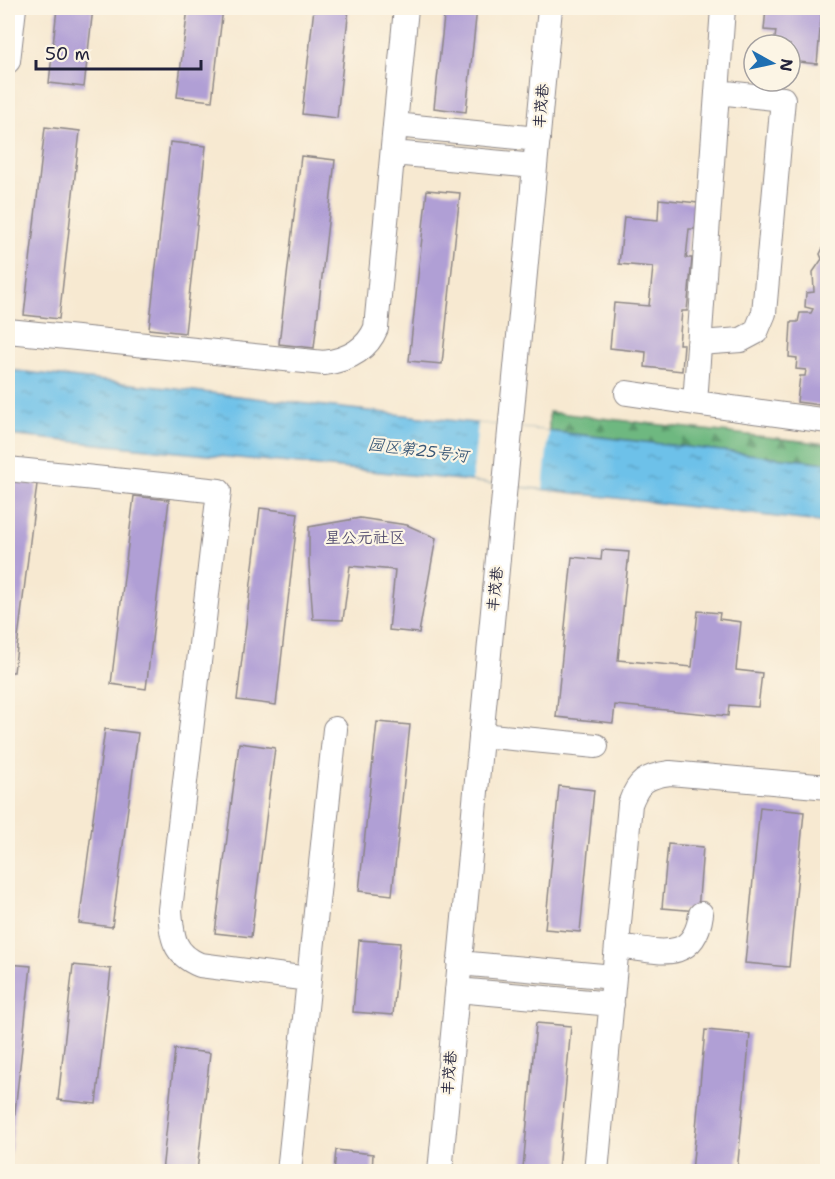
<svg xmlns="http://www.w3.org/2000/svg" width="835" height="1179" font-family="'Shantell Sans','LXGW WenKai TC',sans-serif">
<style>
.forest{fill:url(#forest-firs);stroke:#486d5e;stroke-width:1.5}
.water{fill:url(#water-ripples);stroke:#487292;stroke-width:1.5}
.pier{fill:#f7e9d1}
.building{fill:#b09fd5}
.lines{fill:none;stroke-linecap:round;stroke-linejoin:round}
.minor-casing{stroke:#8c8686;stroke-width:26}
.minor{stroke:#fff;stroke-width:24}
.labels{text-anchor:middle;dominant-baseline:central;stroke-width:4.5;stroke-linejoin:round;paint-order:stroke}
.street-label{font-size:15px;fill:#22223b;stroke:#fcf5e5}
.water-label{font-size:16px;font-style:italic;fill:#3c5a78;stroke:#fcf5e5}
.neighbourhood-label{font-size:16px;fill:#544e71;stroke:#fcf5e5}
</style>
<defs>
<pattern id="forest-firs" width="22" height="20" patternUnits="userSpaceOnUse" patternTransform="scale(1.5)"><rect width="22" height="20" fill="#6eb880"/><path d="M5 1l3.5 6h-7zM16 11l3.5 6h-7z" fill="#5a956a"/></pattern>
<pattern id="water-ripples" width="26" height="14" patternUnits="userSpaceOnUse" patternTransform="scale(1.5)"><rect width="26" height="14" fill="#6dc1e9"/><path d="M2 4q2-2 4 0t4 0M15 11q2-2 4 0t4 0" fill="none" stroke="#599cbe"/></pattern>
</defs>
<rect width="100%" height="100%" fill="#fcf5e5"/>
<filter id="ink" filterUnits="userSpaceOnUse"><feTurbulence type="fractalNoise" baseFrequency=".0167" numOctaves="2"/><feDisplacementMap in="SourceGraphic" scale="12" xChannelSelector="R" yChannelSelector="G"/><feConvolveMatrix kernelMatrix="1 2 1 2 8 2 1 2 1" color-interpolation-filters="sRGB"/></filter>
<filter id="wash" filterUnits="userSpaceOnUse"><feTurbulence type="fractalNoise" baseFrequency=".008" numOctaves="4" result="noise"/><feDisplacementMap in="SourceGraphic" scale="24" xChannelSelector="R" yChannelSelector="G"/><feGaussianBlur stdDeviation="1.35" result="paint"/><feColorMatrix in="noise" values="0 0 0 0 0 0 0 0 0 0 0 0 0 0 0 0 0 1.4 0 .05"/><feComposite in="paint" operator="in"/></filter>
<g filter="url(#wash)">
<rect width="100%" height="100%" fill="#f7e9d1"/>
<!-- forest -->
<path class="forest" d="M 549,412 L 827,444 L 827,463 L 549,431 Z"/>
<!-- water -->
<path class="water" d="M 8,370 L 827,463 L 827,523 L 480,482 L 8,435 Z"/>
<!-- pier -->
<path class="pier" d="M 478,423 L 549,431 L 543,489 L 472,481 Z"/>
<g id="blocks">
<!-- building -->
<path class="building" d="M 57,8 L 93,8 L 84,87 L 49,83 Z
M 188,8 L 223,8 L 212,101 L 177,97 Z
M 314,8 L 349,8 L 337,118 L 302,114 Z
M 445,8 L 477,8 L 466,112 L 434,108 Z
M 766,8 L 822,8 L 817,64 L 790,61 L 790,45 L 774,45 L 776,31 L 764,30 Z
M 45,127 L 80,131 L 59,319 L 24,315 Z
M 170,142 L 206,146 L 185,333 L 149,329 Z
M 301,156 L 335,160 L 314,348 L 279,344 Z
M 427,190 L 460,193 L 442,364 L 409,361 Z
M 659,199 L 698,203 L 695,229 L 689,229 L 686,258 L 692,258 L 687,311 L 682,311 L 679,344 L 684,344 L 682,371 L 645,367 L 646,352 L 610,348 L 614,303 L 649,306 L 653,267 L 619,264 L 624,217 L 658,220 Z
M 824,246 L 828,248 L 828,406 L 797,402 L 800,376 L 805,376 L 806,370 L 796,369 L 797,358 L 789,357 L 791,322 L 798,322 L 800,313 L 811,313 L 813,309 L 805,307 L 806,293 L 814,292 L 813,272 L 822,259 L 820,254 Z
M 8,480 L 37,484 L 14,672 L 8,672 Z
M 134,496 L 169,500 L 146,689 L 111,684 Z
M 260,508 L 298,513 L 276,705 L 237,700 Z
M 360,518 L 407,525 L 436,538 L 419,633 L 389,630 L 395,570 L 350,566 L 343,620 L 313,619 L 309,564 L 309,527 Z
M 602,550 L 629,552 L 618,660 L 692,667 L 698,611 L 720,613 L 719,619 L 741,622 L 736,670 L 762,673 L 758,707 L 729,705 L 728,716 L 615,705 L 613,723 L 556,717 L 572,557 L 601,560 Z
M 377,722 L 410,725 L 392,895 L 359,891 Z
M 105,729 L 138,733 L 112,927 L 79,923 Z
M 239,743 L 275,748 L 251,937 L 215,933 Z
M 559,786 L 594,790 L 580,932 L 545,929 Z
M 760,807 L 804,812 L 789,967 L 745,963 Z
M 668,844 L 703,847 L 698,911 L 662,908 Z
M 359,940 L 400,943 L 393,1015 L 353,1012 Z
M 8,964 L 31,966 L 10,1157 L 8,1156 Z
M 73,965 L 111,969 L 96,1104 L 58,1100 Z
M 536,1023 L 571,1026 L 558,1171 L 523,1168 Z
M 705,1030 L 750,1034 L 737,1172 L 692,1172 Z
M 175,1049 L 210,1053 L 197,1172 L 162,1172 Z
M 336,1150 L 373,1154 L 372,1172 L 334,1172 Z"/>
</g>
</g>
<g filter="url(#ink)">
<use href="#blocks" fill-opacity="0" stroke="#8c8686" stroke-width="1.5"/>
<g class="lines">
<!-- minor casing -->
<g class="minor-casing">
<path id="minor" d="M 723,8 L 695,403 L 828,421
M 8,61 L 14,8
M 395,125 L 538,139
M 393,153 L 535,166
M 8,331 L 324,363 C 347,360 367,350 376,328 L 406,8
M 699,343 L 741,340 L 756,332 L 764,313 L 783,99 L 717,92
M 627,393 L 695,403
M 8,469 L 219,491 L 170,910 C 172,937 173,954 200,965 L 309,979
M 481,735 L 596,746
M 617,946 C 655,950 694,966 701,914
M 459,963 L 614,977
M 457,990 L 612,1004
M 289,1172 L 335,729
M 440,1172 L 550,8
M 596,1172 L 630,804 C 638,782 646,776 670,773 L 828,787"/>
</g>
<!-- minor -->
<use href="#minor" class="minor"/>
</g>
</g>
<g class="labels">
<!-- street labels -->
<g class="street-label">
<text transform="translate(541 106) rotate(-85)">丰茂巷</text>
<text transform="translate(495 589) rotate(-84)">丰茂巷</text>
<text transform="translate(449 1073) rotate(-85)">丰茂巷</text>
</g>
<!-- water labels -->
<g class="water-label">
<text transform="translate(418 450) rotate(7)">园区第25号河</text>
</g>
<!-- neighbourhood labels -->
<g class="neighbourhood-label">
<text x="365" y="537">星公元社区</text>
</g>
</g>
<!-- margin -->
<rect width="835" height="1179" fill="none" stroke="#fcf5e5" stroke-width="30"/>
<!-- north arrow -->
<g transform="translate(772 63) rotate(98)"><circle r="28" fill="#fcf5e5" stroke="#a5a1a1" stroke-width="1.5"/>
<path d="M0-4.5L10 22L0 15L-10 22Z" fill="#1f6fb2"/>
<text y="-9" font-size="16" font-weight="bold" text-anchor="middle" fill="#22223b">N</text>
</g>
<!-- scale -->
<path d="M36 60v9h165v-9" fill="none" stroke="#22223b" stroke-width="3"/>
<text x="45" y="60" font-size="18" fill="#22223b" stroke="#fcf5e5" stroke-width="4.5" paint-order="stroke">50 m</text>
</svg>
